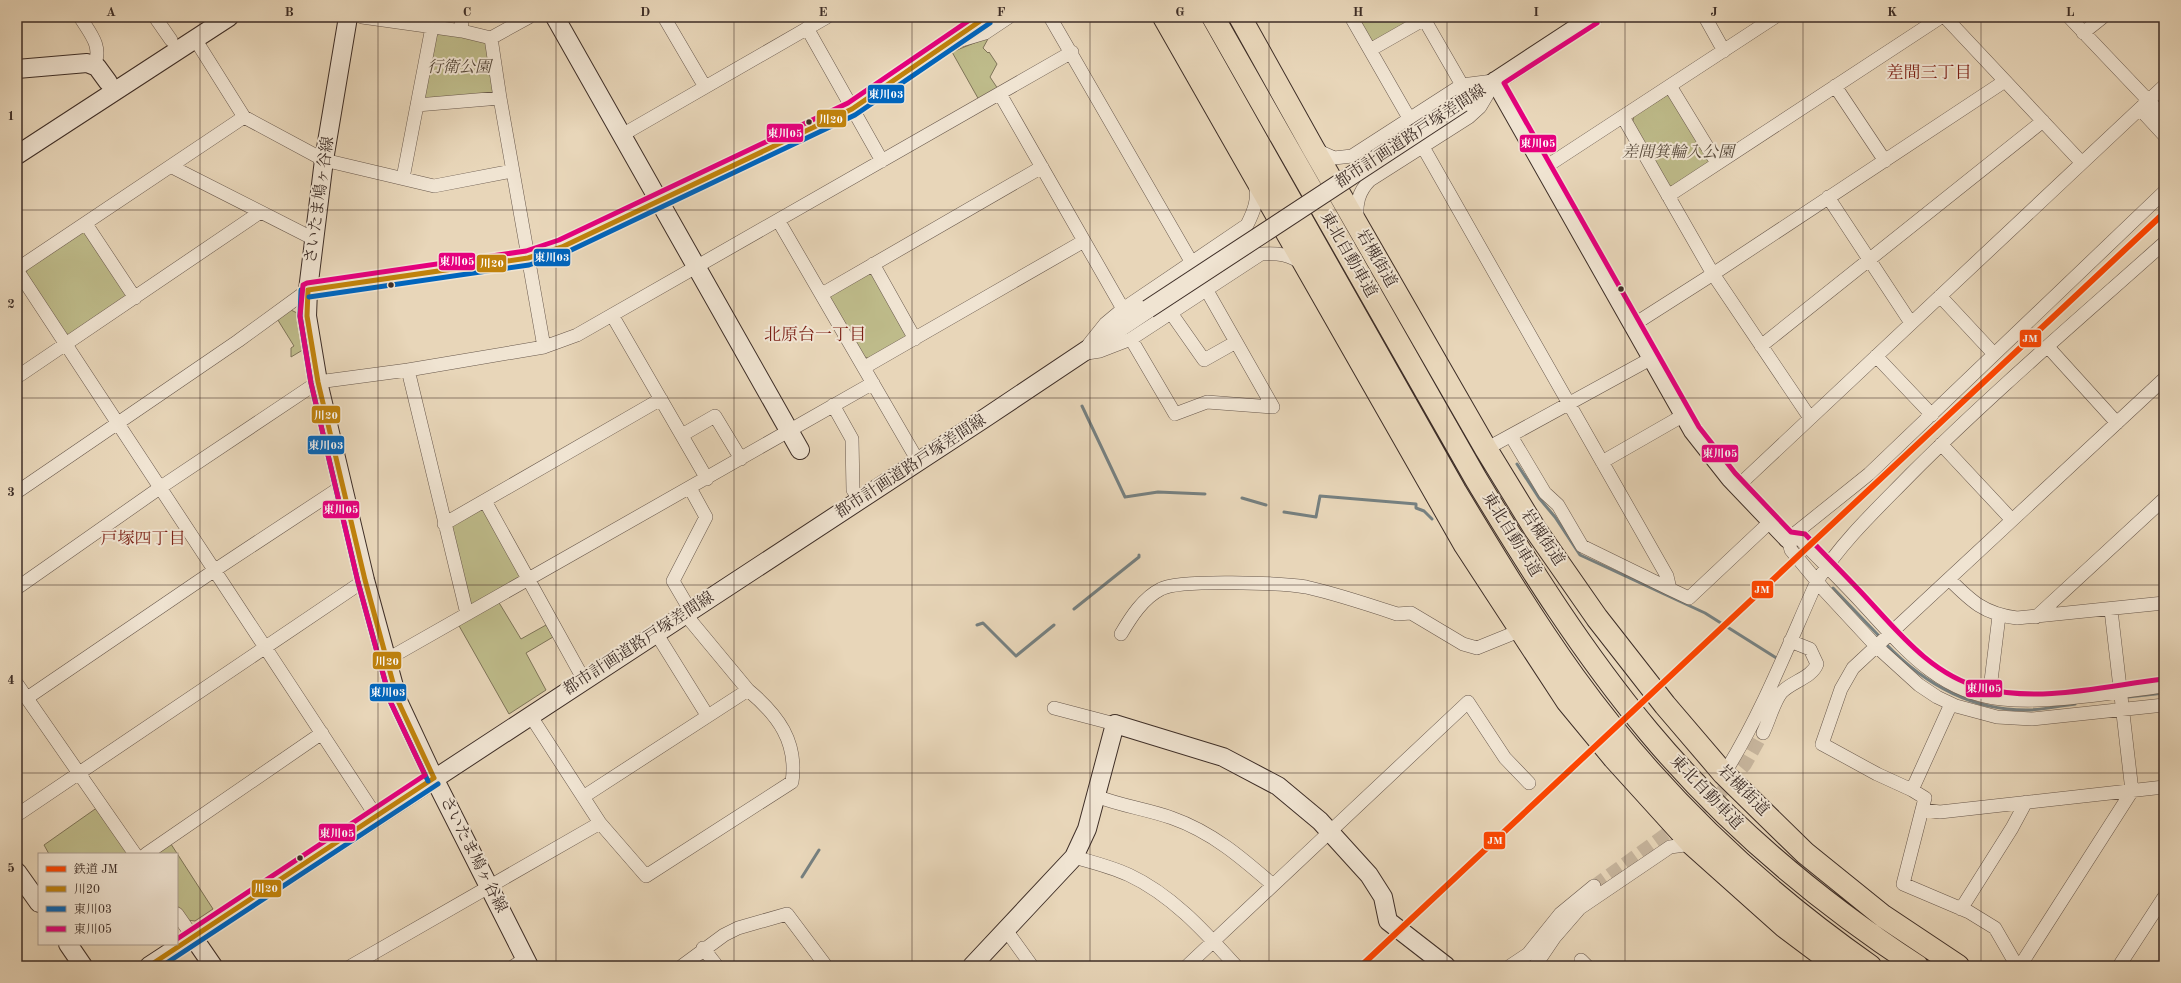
<svg xmlns="http://www.w3.org/2000/svg" width="2181" height="983" font-family="'Old Standard TT','Noto Serif JP',serif">
<style>
.green{fill:#bebb8a;stroke:#7e7458}
.lines{fill:none;stroke-linecap:round;stroke-linejoin:round}
.stream{stroke:#768080;stroke-width:3}
.street-tunnel{stroke:#c6b49c;stroke-width:13;stroke-dasharray:13 6;stroke-linecap:butt}
.street-casing{stroke:#68584c;stroke-width:14}
.secondary-casing{stroke:#3e2e27;stroke-width:20}
.highway-casing{stroke:#3e2e27;stroke-width:24}
.street{stroke:#f0e4d2;stroke-width:13}
.secondary{stroke:#f0e4d2;stroke-width:18}
.highway{stroke:#e8d6b9;stroke-width:22}
.secondary-bridge-casing{stroke:#3e2e27;stroke-width:20;stroke-linecap:butt}
.secondary-bridge{stroke:#f0e4d2;stroke-width:18}
.bus-1-casing{stroke:#f0e4d2;stroke-width:8}
.bus-2-casing{stroke:#f0e4d2;stroke-width:8}
.bus-3-casing{stroke:#f0e4d2;stroke-width:8}
.bus-1{stroke:#c0820c;stroke-width:5}
.bus-2{stroke:#0065bd;stroke-width:5}
.bus-3{stroke:#e5007d;stroke-width:5}
.rail-1-casing{stroke:#f0e4d2;stroke-width:9}
.rail-1{stroke:#ff4500;stroke-width:6}
.grid{fill:none;stroke:#3e2e27;stroke-width:1;stroke-opacity:0.55}
.bus-dot{fill:#3e2e27;stroke:#f0e4d2;stroke-width:1.5}
.labels{text-anchor:middle;dominant-baseline:central;stroke-width:4;stroke-linejoin:round;paint-order:stroke}
.park-label{font-size:16px;font-style:italic;fill:#584a3b;stroke:#f0e4d2}
.street-label{font-size:16px;fill:#3e2e27;stroke:#f0e4d2}
.neighbourhood-label{font-size:17px;fill:#7a1f14;stroke:#f0e4d2}
.line-badge{stroke:#f0e4d2;stroke-width:1.5}
.badge-label{font-size:11px;text-anchor:middle;font-weight:bold;fill:#fff}
.neatline{fill:none;stroke:#3e2e27;stroke-width:1.5}
.grid-label{font-size:13px;text-anchor:middle;font-weight:bold;fill:#3e2e27}
</style>
<rect width="100%" height="100%" fill="#e8d6b9"/>
<filter id="stains"><feTurbulence type="fractalNoise" baseFrequency=".005" numOctaves="4"/><feColorMatrix values="0 0 0 0 .2 0 0 0 0 .09 0 0 0 0 .02 0 0 0 .5 -.17"/></filter>
<radialGradient id="worn" r=".72"><stop offset=".6" stop-color="#630" stop-opacity="0"/><stop offset="1" stop-color="#630" stop-opacity=".3"/></radialGradient>
<!-- green -->
<path class="green" d="M 1354,17 L 1411,17 L 1408,22 L 1374,41 L 1367,40 Z
M 439,32 L 482,40 L 489,47 L 495,93 L 424,102 L 431,38 Z
M 989,37 L 983,48 L 988,53 L 989,52 L 997,64 L 990,77 L 998,89 L 979,100 L 952,52 Z
M 1669,94 L 1710,158 L 1709,164 L 1675,186 L 1667,186 L 1632,124 L 1634,116 Z
M 83,229 L 128,295 L 73,336 L 64,333 L 26,273 L 29,265 Z
M 871,270 L 908,337 L 870,359 L 862,356 L 830,302 L 831,293 Z
M 289,309 L 299,314 L 306,348 L 291,357 L 291,348 L 294,346 L 276,317 Z
M 480,508 L 484,510 L 521,573 L 519,579 L 474,606 L 468,600 L 450,531 L 454,524 Z
M 498,601 L 521,639 L 546,625 L 553,637 L 526,653 L 546,690 L 509,714 L 458,624 Z
M 98,807 L 130,854 L 49,854 L 44,845 Z
M 169,841 L 213,909 L 195,921 L 187,920 L 177,905 L 177,854 L 150,854 Z"/>
<g class="lines">
<!-- stream -->
<path class="stream" d="M 1082,406 L 1125,497 L 1158,492 L 1205,494
M 1517,464 L 1539,498 L 1555,517 L 1580,555 L 1705,613 L 1778,659
M 1242,498 L 1266,505
M 1284,512 L 1316,517 L 1320,496 L 1416,504 L 1416,508 L 1424,511 L 1432,519
M 1833,588 L 1880,637
M 1074,609 L 1139,557 L 1139,555
M 977,625 L 983,623 L 1016,656 L 1054,625
M 1885,643 C 1923,683 1970,710 2026,710 C 2042,710 2059,706 2075,704
M 2128,697 L 2164,693
M 802,877 L 819,850"/>
<!-- street-tunnel -->
<path class="street-tunnel" d="M 1594,886 L 1717,797 L 1745,765 L 1763,733"/>
<!-- street casing -->
<g class="street-casing">
<path id="street" d="M 80,17 C 90,33 103,47 94,65
M 155,17 L 171,40
M 362,17 L 462,31 L 491,38 L 529,17
M 461,17 L 462,31
M 664,17 L 705,87
M 1050,17 L 1192,263
M 1351,17 L 1409,118
M 1705,17 L 1724,51
M 1945,17 L 2082,163
M 2069,17 L 2164,117
M 1424,19 L 1462,85
M 807,28 L 882,161
M 2083,33 L 2103,17
M 491,38 L 500,98 L 544,347
M 195,39 L 244,117 L 324,160 L 434,186 L 512,171
M 958,41 L 985,33 L 1009,17
M 1370,50 L 1428,17
M 1670,86 L 1717,163
M 1835,86 L 1885,161
M 1000,94 L 1123,309
M 417,105 L 500,98
M 2140,109 L 2164,135
M 1623,117 L 1713,274 L 1810,418
M 622,135 L 827,17
M 1423,147 L 1667,576 L 1670,589 L 1689,598 L 1771,521
M 1316,150 L 1334,158 L 1352,156 L 1462,85 L 1493,81
M 173,165 L 176,169 L 314,239
M 1544,168 L 1775,17
M 403,178 L 432,27
M 1668,196 L 1941,17
M 1828,197 L 1911,323
M 778,220 L 918,461
M 1357,220 C 1356,204 1358,192 1370,180 L 1469,117 L 1480,107 L 1493,85
M 86,224 L 135,298
M 873,264 L 915,339
M 17,269 L 244,117
M 17,270 L 376,816
M 1206,289 L 1273,407
M 822,294 L 1042,167
M 1940,296 L 1994,354
M 1171,313 L 1204,360 L 1236,342
M 612,315 L 707,479
M 1633,325 L 1713,274 L 2005,81
M 1131,339 L 1175,414 L 1207,402 L 1273,407
M 1089,344 L 1105,324 L 1123,309 L 1247,225 C 1254,211 1259,199 1255,184
M 1761,346 L 2043,121
M 2048,347 L 2117,423
M 1087,353 L 1100,351 L 1131,339 L 1261,254 C 1278,253 1289,254 1303,264
M 1876,356 L 1932,415
M 865,367 L 1084,241
M 408,370 L 467,614
M 17,377 L 259,213
M 833,405 L 852,439 L 853,490 L 860,500
M 682,435 L 715,416 L 741,459
M 1511,436 L 1545,493 L 1558,505 L 1582,546 L 1670,589
M 1941,444 L 2012,520
M 1486,449 L 1652,358
M 1602,462 L 1684,415
M 1737,487 L 2164,86
M 17,492 L 238,341 L 308,290
M 485,501 L 584,680
M 444,524 L 661,399
M 1788,539 L 1869,474 L 2164,192
M 1788,539 L 1791,550 L 1825,591 L 1876,646 L 1919,685 L 1937,697 L 1956,706 L 1997,717 L 2032,719 L 2164,705
M 1788,539 L 1800,539 C 1821,561 1843,582 1863,604 C 1903,647 1939,693 2002,699 C 2052,704 2113,692 2164,686
M 1949,579 C 1971,601 1984,614 2017,618 L 2164,603
M 17,588 L 161,487 L 318,382 L 408,370 L 544,347 L 577,335 L 1072,52
M 690,610 L 673,581 L 706,517 L 690,488
M 2036,617 L 2164,499
M 656,633 L 707,715
M 1121,634 C 1131,617 1143,598 1161,589 C 1179,579 1284,583 1306,587 C 1337,594 1367,604 1397,614 L 1411,613 L 1463,644 L 1477,648 L 1519,631
M 386,660 L 873,383
M 17,684 L 135,854
M 1989,697 L 1999,616
M 27,698 L 215,570 L 341,487
M 1054,708 L 1115,724
M 530,715 L 600,823 L 646,876 L 792,782 C 798,742 778,715 748,690 L 685,614
M 1763,733 C 1769,721 1773,704 1781,693 C 1790,682 1812,678 1817,664 L 1810,649 L 1790,641
M 1724,774 C 1762,713 1788,646 1817,581 C 1843,540 1878,508 1911,474 C 1992,393 2079,319 2164,243
M 1912,790 L 1951,704
M 1096,796 C 1121,806 1147,809 1172,818 C 1212,832 1242,858 1273,885
M 583,797 L 748,690
M 1923,810 L 1940,812 L 2164,787
M 17,815 L 365,580
M 146,854 L 322,733
M 1074,857 C 1092,862 1112,867 1129,875 C 1172,895 1205,932 1236,966
M 1961,909 L 2012,828 L 2026,802
M 177,914 L 193,937
M 1006,930 L 1032,966
M 703,948 L 717,966
M 1581,960 L 1587,966
M 351,966 L 600,823
M 514,966 L 525,959
M 682,966 L 724,935 L 738,928 L 787,914 L 826,966
M 1187,966 L 1468,702 L 1505,758 L 1529,783
M 1510,966 L 1528,954 L 1560,914 L 1594,886
M 1535,966 L 1554,938 L 1580,908 L 1670,847 L 1692,844
M 2017,966 L 1995,928 L 1969,912 L 1903,884 L 1925,798 L 1912,790 L 1877,774 L 1822,744 L 1841,689 L 1853,668 L 2164,379
M 2020,966 L 2132,791 L 2111,610
M 2119,966 L 2164,897"/>
</g>
<!-- secondary casing -->
<g class="secondary-casing">
<path id="secondary" d="M 348,17 L 324,160 L 308,290 L 307,316 L 318,382 L 365,580 L 398,701 L 434,778 L 529,966
M 555,17 L 800,450
M 17,69 L 87,63 L 97,67 L 108,82
M 1495,81 L 1693,431 L 1730,478 L 1788,539
M 1462,103 L 1593,17
M 17,155 L 229,17
M 308,290 L 528,258 L 562,247 L 852,109 L 986,17
M 17,872 L 39,903
M 193,937 L 213,966
M 68,944 L 83,966
M 149,966 L 985,418 L 1148,309
M 972,966 L 1074,857 L 1087,829 L 1115,724 L 1223,757 L 1278,786 L 1320,821 L 1369,875 L 1383,897 L 1388,921 L 1446,966"/>
</g>
<!-- highway casing -->
<g class="highway-casing">
<path id="highway" d="M 1164,17 L 1465,545 L 1567,701 L 1614,758 L 1692,844 L 1785,927 L 1837,966
M 1187,17 L 1455,491 C 1493,554 1531,617 1574,677 C 1655,789 1757,887 1870,966
M 1213,17 L 1476,479 C 1529,567 1583,653 1649,732 C 1725,823 1818,901 1917,966
M 1240,17 L 1313,148 L 1486,449 L 1535,529 L 1597,618 L 1665,705 L 1724,774 L 1805,853 L 1883,916 L 1958,966"/>
</g>
<!-- street -->
<use href="#street" class="street"/>
<!-- secondary -->
<use href="#secondary" class="secondary"/>
<!-- highway -->
<use href="#highway" class="highway"/>
<!-- secondary-bridge casing -->
<g class="secondary-bridge-casing">
<path id="secondary-bridge" d="M 1148,309 L 1462,103"/>
</g>
<!-- secondary-bridge -->
<use href="#secondary-bridge" class="secondary-bridge"/>
<!-- bus-1 casing -->
<g class="bus-1-casing">
<path id="bus-1" d="M 308,290 L 528,258 L 562,247 L 852,109 L 986,17
M 308,290 L 307,316 L 318,382 L 365,580 L 398,701 L 434,778
M 149,966 L 434,778"/>
</g>
<!-- bus-2 casing -->
<g class="bus-2-casing">
<path id="bus-2" d="M 301,290 L 300,316 L 311,383 L 358,582 L 391,703 L 428,781
M 309,297 L 529,265 L 565,253 L 855,115 L 990,23
M 162,966 L 438,784"/>
</g>
<!-- bus-3 casing -->
<g class="bus-3-casing">
<path id="bus-3" d="M 1597,23 L 1504,83 L 1699,427 L 1735,473 L 1791,532 L 1805,534 C 1823,553 1842,572 1860,591 C 1895,628 1930,675 1982,688 C 2040,703 2105,686 2163,679
M 177,939 L 425,775 L 391,703 L 358,582 L 311,383 L 300,316 L 303,285 L 307,283 L 526,251 L 559,240 L 848,103 L 974,17"/>
</g>
<!-- bus-1 -->
<use href="#bus-1" class="bus-1"/>
<!-- bus-2 -->
<use href="#bus-2" class="bus-2"/>
<!-- bus-3 -->
<use href="#bus-3" class="bus-3"/>
<!-- rail-1 casing -->
<g class="rail-1-casing">
<path id="rail-1" d="M 1361,966 L 2164,213"/>
</g>
<!-- rail-1 -->
<use href="#rail-1" class="rail-1"/>
</g>
<!-- grid -->
<path class="grid" d="M 200,17 L 200,966M 378,17 L 378,966M 556,17 L 556,966M 734,17 L 734,966M 912,17 L 912,966M 1090,17 L 1090,966M 1269,17 L 1269,966M 1447,17 L 1447,966M 1625,17 L 1625,966M 1803,17 L 1803,966M 1981,17 L 1981,966M 17,210 L 2164,210M 17,398 L 2164,398M 17,585 L 2164,585M 17,773 L 2164,773"/>
<!-- markers -->
<g class="bus-dot">
<circle cx="809" cy="122" r="3.5"/>
<circle cx="391" cy="285" r="3.5"/>
<circle cx="1621" cy="289" r="3.5"/>
<circle cx="300" cy="858" r="3.5"/>
</g>
<g class="labels">
<!-- park labels -->
<g class="park-label">
<text x="459" y="68">行衛公園</text>
<text x="1678" y="153">差間箕輪入公園</text>
</g>
<!-- street labels -->
<g class="street-label">
<text transform="translate(1411 137) rotate(-33)">都市計画道路戸塚差間線</text>
<text transform="translate(320 200) rotate(-82)">さいたま鳩ヶ谷線</text>
<text transform="translate(1348 255) rotate(60)">東北自動車道</text>
<text transform="translate(1376 259) rotate(60)">岩槻街道</text>
<text transform="translate(911 467) rotate(-33)">都市計画道路戸塚差間線</text>
<text transform="translate(1511 535) rotate(58)">東北自動車道</text>
<text transform="translate(1542 538) rotate(56)">岩槻街道</text>
<text transform="translate(639 644) rotate(-33)">都市計画道路戸塚差間線</text>
<text transform="translate(1743 791) rotate(45)">岩槻街道</text>
<text transform="translate(1706 793) rotate(46)">東北自動車道</text>
<text transform="translate(473 855) rotate(63)">さいたま鳩ヶ谷線</text>
</g>
<!-- neighbourhood labels -->
<g class="neighbourhood-label">
<text x="1929" y="73">差間三丁目</text>
<text x="815" y="335">北原台一丁目</text>
<text x="143" y="539">戸塚四丁目</text>
</g>
</g>
<g class="line-badge">
<rect x="867" y="84" width="38" height="20" rx="4" fill="#0065bd"/>
<rect x="816" y="109" width="31" height="19" rx="4" fill="#c0820c"/>
<rect x="766" y="123" width="38" height="20" rx="4" fill="#e5007d"/>
<rect x="1519" y="134" width="38" height="19" rx="4" fill="#e5007d"/>
<rect x="533" y="248" width="38" height="19" rx="4" fill="#0065bd"/>
<rect x="438" y="252" width="38" height="19" rx="4" fill="#e5007d"/>
<rect x="476" y="254" width="31" height="19" rx="4" fill="#c0820c"/>
<rect x="2019" y="329" width="23" height="19" rx="4" fill="#ff4500"/>
<rect x="311" y="405" width="30" height="19" rx="4" fill="#c0820c"/>
<rect x="307" y="435" width="38" height="20" rx="4" fill="#0065bd"/>
<rect x="1701" y="444" width="38" height="19" rx="4" fill="#e5007d"/>
<rect x="322" y="500" width="38" height="19" rx="4" fill="#e5007d"/>
<rect x="1751" y="580" width="23" height="19" rx="4" fill="#ff4500"/>
<rect x="372" y="651" width="30" height="19" rx="4" fill="#c0820c"/>
<rect x="1965" y="679" width="38" height="19" rx="4" fill="#e5007d"/>
<rect x="369" y="683" width="38" height="19" rx="4" fill="#0065bd"/>
<rect x="318" y="823" width="38" height="19" rx="4" fill="#e5007d"/>
<rect x="1483" y="831" width="23" height="19" rx="4" fill="#ff4500"/>
<rect x="251" y="879" width="31" height="19" rx="4" fill="#c0820c"/>
</g>
<g class="badge-label">
<text x="886" y="98">東川03</text>
<text x="831" y="123">川20</text>
<text x="785" y="137">東川05</text>
<text x="1538" y="147">東川05</text>
<text x="552" y="261">東川03</text>
<text x="457" y="265">東川05</text>
<text x="492" y="267">川20</text>
<text x="2030" y="342">JM</text>
<text x="326" y="419">川20</text>
<text x="326" y="449">東川03</text>
<text x="1720" y="457">東川05</text>
<text x="341" y="513">東川05</text>
<text x="1762" y="593">JM</text>
<text x="387" y="665">川20</text>
<text x="1984" y="692">東川05</text>
<text x="388" y="696">東川03</text>
<text x="337" y="837">東川05</text>
<text x="1495" y="844">JM</text>
<text x="266" y="892">川20</text>
</g>
<!-- margin -->
<rect width="2181" height="983" fill="none" stroke="#e8d6b9" stroke-width="44"/>
<!-- legend -->
<rect x="38" y="853" width="140" height="92" fill="#f0e4d2" stroke="#a99b8e"/>
<rect x="46" y="866" width="20" height="6" fill="#ff4500" stroke="#a99b8e"/>
<text x="74" y="873" font-size="12" fill="#3e2e27">鉄道 JM</text>
<rect x="46" y="886" width="20" height="6" fill="#c0820c" stroke="#a99b8e"/>
<text x="74" y="893" font-size="12" fill="#3e2e27">川20</text>
<rect x="46" y="906" width="20" height="6" fill="#0065bd" stroke="#a99b8e"/>
<text x="74" y="913" font-size="12" fill="#3e2e27">東川03</text>
<rect x="46" y="926" width="20" height="6" fill="#e5007d" stroke="#a99b8e"/>
<text x="74" y="933" font-size="12" fill="#3e2e27">東川05</text>
<rect x="22" y="22" width="2137" height="939" class="neatline"/>
<g class="grid-label">
<text x="111" y="16">A</text>
<text x="289" y="16">B</text>
<text x="467" y="16">C</text>
<text x="645" y="16">D</text>
<text x="823" y="16">E</text>
<text x="1001" y="16">F</text>
<text x="1180" y="16">G</text>
<text x="1358" y="16">H</text>
<text x="1536" y="16">I</text>
<text x="1714" y="16">J</text>
<text x="1892" y="16">K</text>
<text x="2070" y="16">L</text>
<text x="11" y="120">1</text>
<text x="11" y="308">2</text>
<text x="11" y="496">3</text>
<text x="11" y="684">4</text>
<text x="11" y="872">5</text>
</g>
<rect width="100%" height="100%" filter="url(#stains)"/>
<rect width="100%" height="100%" fill="url(#worn)"/>
</svg>
